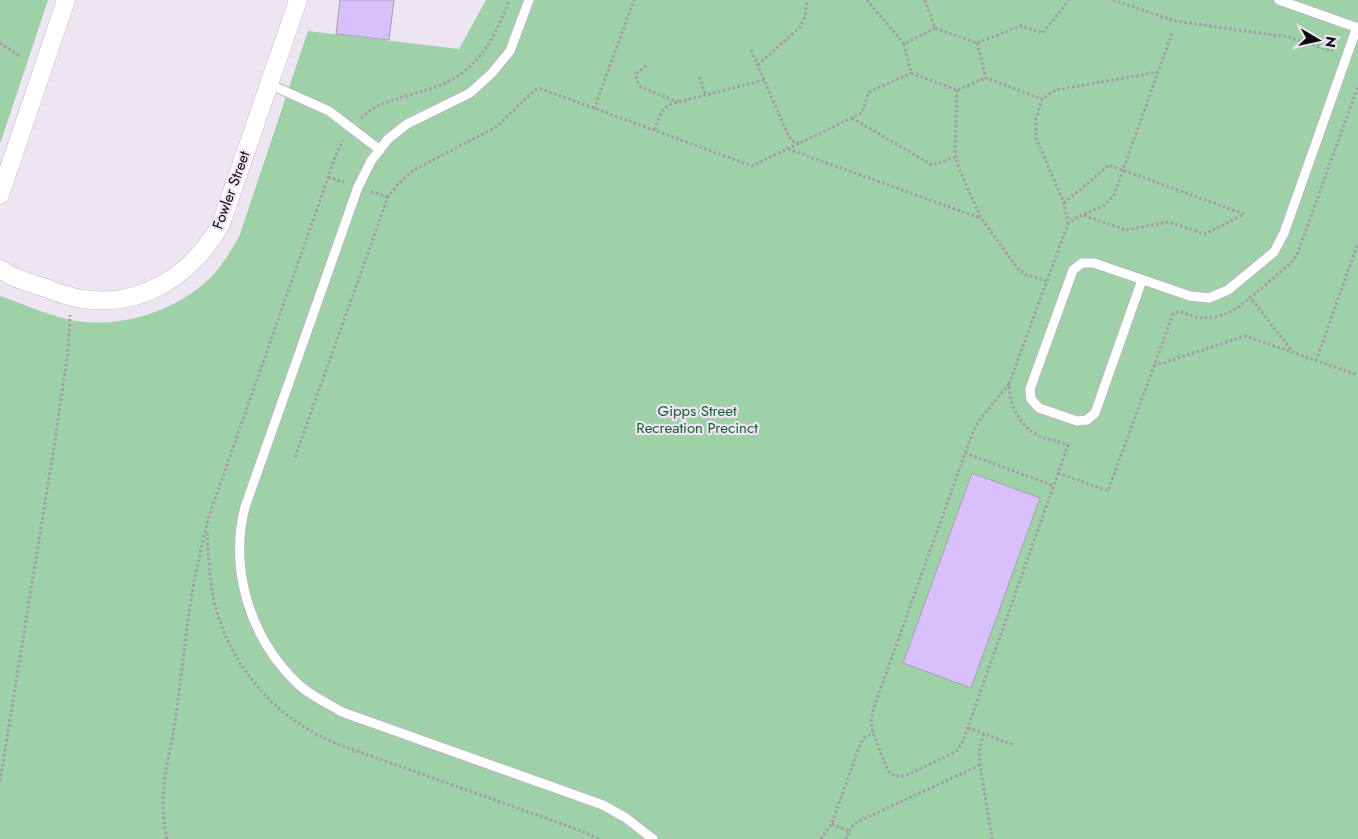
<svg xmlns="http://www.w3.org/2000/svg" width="1358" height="839" font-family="Jost,sans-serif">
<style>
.green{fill:#9ed1a8}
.building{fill:#d7c0fb;stroke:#a4a0ad}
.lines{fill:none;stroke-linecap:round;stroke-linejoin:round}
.lane-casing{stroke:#beb6c2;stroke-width:11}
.street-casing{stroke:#beb6c2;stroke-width:19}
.path{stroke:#a49da7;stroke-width:3;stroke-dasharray:2.5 2.5;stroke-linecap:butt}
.lane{stroke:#fff;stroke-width:9}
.street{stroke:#fff;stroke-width:18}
.labels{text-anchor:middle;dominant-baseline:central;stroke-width:4.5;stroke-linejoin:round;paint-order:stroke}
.street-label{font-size:15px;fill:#0d0a0e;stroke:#eee5f2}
.park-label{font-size:15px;fill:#105e2c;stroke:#eee5f2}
</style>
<rect width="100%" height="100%" fill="#eee5f2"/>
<!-- green -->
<path class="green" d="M 0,0 L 48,0 L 0,144 Z
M 486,0 L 1358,0 L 1358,839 L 0,839 L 0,296 C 27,305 55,319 84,322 C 127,326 176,310 208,280 C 221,268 230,252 239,237 L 308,31 L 459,49 Z"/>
<!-- building -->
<path class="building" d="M 340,0 L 394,0 L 389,40 L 336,34 Z
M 972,473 L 1040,498 L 971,688 L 903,663 Z"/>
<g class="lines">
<!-- lane casing -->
<g class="lane-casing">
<path id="lane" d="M 529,0 L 510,51 L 492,73 L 470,93 L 407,124 L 388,139 L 371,161 L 358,187 L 245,507 C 229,569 250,638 297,683 C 309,695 327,703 342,712 L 603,805 L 626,818 L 653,839
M 1279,0 L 1358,28
M 269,84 L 329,111 L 380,150
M 1142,280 L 1095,413 L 1087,420 L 1077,421 L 1039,408 L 1031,399 L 1030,389 L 1073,270 L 1082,263 L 1094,263 L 1190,296 L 1209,298 L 1228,290 L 1274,252 L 1284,233 L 1357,27"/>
</g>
<!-- street casing -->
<g class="street-casing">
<path id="street" d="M 0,195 L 66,0
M 0,269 C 14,279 30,283 46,288 C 58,293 70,297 82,299 C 143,308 193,274 221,224 L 298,0"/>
</g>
<!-- path -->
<path class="path" d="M 867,0 L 904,44 L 935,28
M 925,0 L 935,28 L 977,43 L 1021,26 L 1043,33 L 1069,0
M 1113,0 L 1175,21 L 1288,37 L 1333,51
M 0,43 L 21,57
M 977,43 L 986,78 L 1042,99
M 904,44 L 911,73 L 957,90 L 986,78
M 751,50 L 788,135 L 792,141 L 799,143
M 758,65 L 800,27 L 805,17 L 807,0
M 646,66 L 637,73 L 636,80 L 641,87 L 678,102
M 699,77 L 706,96
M 957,90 L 955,150 L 958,166 L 981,218 L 1019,270 L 1025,274 L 1046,281
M 594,109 L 634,0
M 361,118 C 378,102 391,101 413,94 C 425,90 438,87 449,81 C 481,65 497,33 509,0
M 852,118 L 932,165 L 956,157
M 655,130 C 658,119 660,110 671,104 L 764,80
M 788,149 L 980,218
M 328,177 L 344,182
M 371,192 L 388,197
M 1064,203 L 1109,165 L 1244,214 L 1205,234 L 1169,222 L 1126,230 L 1083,215
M 1068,224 L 1064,203 L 1036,138 L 1036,119 L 1042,99 L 1056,90 L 1158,72
M 1249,296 L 1293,352
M 1316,361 L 1358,243
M 1154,366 L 1245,336 L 1358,375
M 1009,384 L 980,419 L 972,434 L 874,707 L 871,720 L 873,733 L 888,771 L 895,776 L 905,776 L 949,755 L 958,750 L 963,741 L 1068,445 C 1058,441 1043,439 1034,433 C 1018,423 1009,402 1009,384 L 1068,224 L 1076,218 L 1105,205 L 1114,195 L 1172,33
M 965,453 L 1054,486
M 295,457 L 388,197 L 398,184 L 412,171 L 496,127 L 535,90 L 541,89 L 547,91 L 752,166 L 862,113 L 869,92 L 911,73
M 1058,473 L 1108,491 L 1173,314 L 1177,312 L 1181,312 L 1199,318 L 1215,317 L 1228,313 L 1239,307 L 1290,264 L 1297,255 L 1358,86
M 207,533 C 209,557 209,585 216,609 C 234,672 279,721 340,745 L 582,831 L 599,839
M 968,728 L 1014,745
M 984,734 L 980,746 L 979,758 L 992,839
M 0,781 L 54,447 L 68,352 L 70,315
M 832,824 L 849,831 L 846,839
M 849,831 L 855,823 L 980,765
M 167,839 C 156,792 170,760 176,715 C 182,675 185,634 192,594 C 196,568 203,542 209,516 L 337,152 L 343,140
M 821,839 L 832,823 L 859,747 L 864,738 L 873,733"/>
<!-- lane -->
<use href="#lane" class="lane"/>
<!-- street -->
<use href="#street" class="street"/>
</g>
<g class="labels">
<!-- street labels -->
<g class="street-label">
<text transform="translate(231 190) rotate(-70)">Fowler Street</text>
</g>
<!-- park labels -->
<g class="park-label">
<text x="697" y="411">Gipps Street<tspan x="697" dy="17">Recreation Precinct</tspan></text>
</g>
</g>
<!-- north arrow -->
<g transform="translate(1318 40) rotate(99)" stroke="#eee5f2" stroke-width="4" paint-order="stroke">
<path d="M0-4L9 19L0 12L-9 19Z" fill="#0d0a0e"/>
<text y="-8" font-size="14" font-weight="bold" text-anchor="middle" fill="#0d0a0e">N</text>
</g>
</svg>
